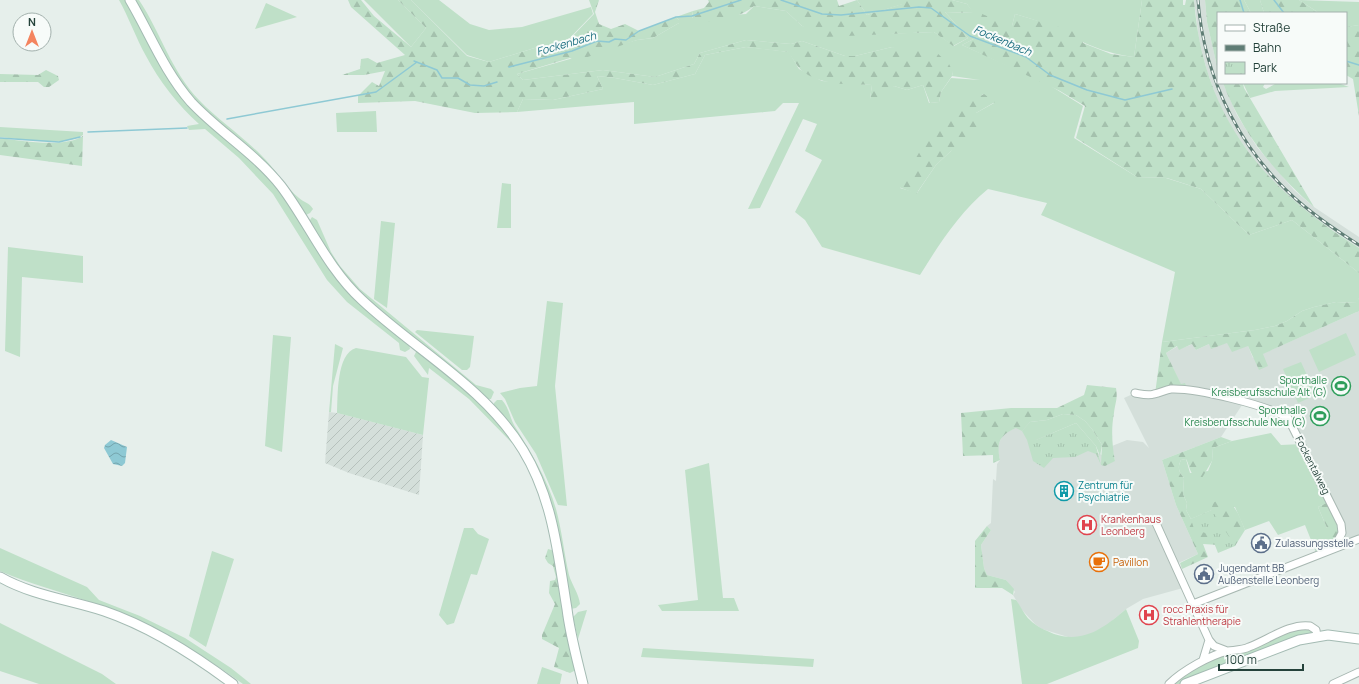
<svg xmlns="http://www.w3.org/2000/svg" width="1359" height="684" font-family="Manrope,sans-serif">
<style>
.built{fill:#d4dfda}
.industrial{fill:url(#industrial-furrows)}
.green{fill:#bfe0c8;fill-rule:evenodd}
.forest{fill:url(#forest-firs)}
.park{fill:url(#park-tufts)}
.water{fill:url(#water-waves)}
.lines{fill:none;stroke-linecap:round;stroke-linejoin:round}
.stream{stroke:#8ec9d4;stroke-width:1.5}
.street-casing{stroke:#a8b8b2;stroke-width:9}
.secondary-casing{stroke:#a4bbb3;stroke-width:11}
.street{stroke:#fff;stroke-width:7}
.secondary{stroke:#fff;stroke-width:9}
.rail-casing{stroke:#5f7d75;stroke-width:3}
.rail{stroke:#f7fbf9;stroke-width:1.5;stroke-dasharray:4.5;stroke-linecap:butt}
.labels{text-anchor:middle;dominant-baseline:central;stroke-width:4;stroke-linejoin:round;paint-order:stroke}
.leisure-label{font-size:10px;fill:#27864d;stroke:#f7fbf9;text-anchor:end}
.street-label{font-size:10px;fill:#24423a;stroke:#f7fbf9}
.culture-label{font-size:10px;fill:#0d838f;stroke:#f7fbf9;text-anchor:start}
.health-label{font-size:10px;fill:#be3a42;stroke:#f7fbf9;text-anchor:start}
.service-label{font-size:10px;fill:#4e5e75;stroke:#f7fbf9;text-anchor:start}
.food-label{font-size:10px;fill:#c56008;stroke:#f7fbf9;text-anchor:start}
.water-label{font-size:11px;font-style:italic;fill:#1c6f80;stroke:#f7fbf9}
</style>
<defs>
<pattern id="industrial-furrows" width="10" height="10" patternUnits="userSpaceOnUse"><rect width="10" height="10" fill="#d4dfda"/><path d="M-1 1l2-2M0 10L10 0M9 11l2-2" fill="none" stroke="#b6c1bc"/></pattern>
<pattern id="forest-firs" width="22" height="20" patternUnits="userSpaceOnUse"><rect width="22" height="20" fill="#bfe0c8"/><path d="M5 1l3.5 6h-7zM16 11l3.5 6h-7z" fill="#a4c1ad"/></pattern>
<pattern id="park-tufts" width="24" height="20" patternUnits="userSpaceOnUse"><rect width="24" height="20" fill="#bfe0c8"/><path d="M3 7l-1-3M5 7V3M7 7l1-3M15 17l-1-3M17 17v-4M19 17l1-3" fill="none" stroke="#a4c1ad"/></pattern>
<pattern id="water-waves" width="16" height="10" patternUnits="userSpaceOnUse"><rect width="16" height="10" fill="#8ec9d4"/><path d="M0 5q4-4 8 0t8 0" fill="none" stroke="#74a5ad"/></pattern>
</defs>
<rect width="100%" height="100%" fill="#e6efeb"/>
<!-- built -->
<path class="built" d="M 1194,0 L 1205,0 L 1207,22 L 1218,71 L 1218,83 L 1223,83 L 1237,115 L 1257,147 L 1294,190 L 1314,207 L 1359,237 L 1359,248 L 1307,213 L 1282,191 L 1256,163 L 1233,130 L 1218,102 L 1207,71 L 1199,40 Z
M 1359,311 L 1359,539 L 1334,548 L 1339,540 L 1288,418 L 1244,402 L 1221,437 L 1162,460 L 1176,505 L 1198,554 L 1174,565 L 1183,588 L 1143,599 L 1126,609 L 1106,626 L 1091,634 L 1084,637 L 1068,637 L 1042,629 L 1035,624 L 1022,610 L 1013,595 L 1015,592 L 1006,580 L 987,575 L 984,568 L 981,545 L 991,530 L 987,526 L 991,523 L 993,479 L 996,481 L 997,464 L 1000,460 L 997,447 L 1004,433 L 1030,422 L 1115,461 L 1112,446 L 1127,440 L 1143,442 L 1149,448 L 1124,398 L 1135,393 L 1149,395 L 1181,385 L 1166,353 L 1178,346 L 1180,349 L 1193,344 L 1196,350 L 1209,344 L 1227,343 L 1248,346 L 1253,358 Z"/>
<!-- industrial -->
<path class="industrial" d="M 329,412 L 337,413 L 423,435 L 419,495 L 349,473 L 325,463 Z"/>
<!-- green -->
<path class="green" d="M 119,0 L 126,0 L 164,72 L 254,161 L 278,188 L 290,205 L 319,253 L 409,344 L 410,349 L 405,352 L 400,350 L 399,343 L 347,302 L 327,280 L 273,194 L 239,158 L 205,129 L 189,130 L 187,126 L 199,124 C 178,105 159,81 146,56 C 136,38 129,18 119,0 Z
M 133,0 L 139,0 C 161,33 171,71 199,100 C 218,120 241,135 261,155 C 274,167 286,188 299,198 C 304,203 309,202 313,209 L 310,213 L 306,215 L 177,81 Z
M 364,0 L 398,0 L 426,28 L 411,47 Z
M 411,0 L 439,0 L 470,24 L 489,30 L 522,27 L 591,7 L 593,14 L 565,43 L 541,46 L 489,62 L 467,55 Z
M 857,0 L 903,0 L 903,4 L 867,15 Z
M 952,0 L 1142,0 L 1134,57 C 1096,52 1078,39 1045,24 C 1036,20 1025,17 1015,14 L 1012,26 L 987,32 L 962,45 L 1046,83 L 1083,106 L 1074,138 L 1137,177 L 1166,178 L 1201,189 L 1249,235 L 1292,220 L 1359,273 L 1359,298 L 1357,303 L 1336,302 L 1314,307 L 1302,311 L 1287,321 L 1275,326 L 1255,330 L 1162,342 L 1175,272 L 1041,215 L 1047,203 L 988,189 C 959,213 940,243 920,275 L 822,247 L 805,220 L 795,212 L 822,160 L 805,151 L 817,124 L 803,119 L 760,208 L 748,209 L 799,103 L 783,103 L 775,111 L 634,124 L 634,102 L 517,112 L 523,99 L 553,100 L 603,89 L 597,76 L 615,78 L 653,85 L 695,74 L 705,55 L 746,47 L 789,52 L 799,69 L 822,81 L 872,85 L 870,99 L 894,86 L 907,90 L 923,85 L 929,103 L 939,102 L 941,92 L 951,78 L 980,80 L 952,76 L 953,72 L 892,47 L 855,56 L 845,56 L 802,41 L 791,44 L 746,40 L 700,53 L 694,64 L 655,77 L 603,70 L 523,80 L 517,74 L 637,40 L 653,38 L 679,23 L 679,20 L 676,17 L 693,11 L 692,18 L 746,14 L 754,6 L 786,11 L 802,26 L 854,35 L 934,32 L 954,46 L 968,38 L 945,12 L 973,13 L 967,4 ZM 983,94 L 994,103 L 976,113 L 951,151 L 936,165 L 917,193 L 900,188 Z
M 1244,0 L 1260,0 L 1264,13 L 1251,13 Z
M 1299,0 L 1359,2 L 1359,25 L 1346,27 L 1346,13 L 1319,13 Z
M 266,3 L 297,17 L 255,29 Z
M 1243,83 L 1265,83 L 1263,87 L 1266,89 L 1275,84 L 1273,83 L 1338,83 L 1349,87 L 1275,91 L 1250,98 Z
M 376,111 L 377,132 L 337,132 L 336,113 Z
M 0,127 L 83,132 L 83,135 C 65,147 22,139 0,137 Z
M 502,183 L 511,184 L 511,228 L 497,228 Z
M 312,217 L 317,220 L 331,252 L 340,266 L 360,289 L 476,385 L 491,389 L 494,392 L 491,399 L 486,399 L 404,332 L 346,281 L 308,223 Z
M 381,221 L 395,223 L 387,308 L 374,299 Z
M 8,247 L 83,256 L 83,283 L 22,277 L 20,357 L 5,351 Z
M 547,301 L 563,303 L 555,386 L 567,506 L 558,505 L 536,454 L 515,422 L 505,399 L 500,393 L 520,388 L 537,386 Z
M 417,330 L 474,336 L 470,367 L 467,370 L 462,370 L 415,332 Z
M 1346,333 L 1356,355 L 1319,372 L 1309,350 Z
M 273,335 L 291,337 L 282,452 L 265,446 Z
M 335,344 L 343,348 L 333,386 L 331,412 L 329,412 Z
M 356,348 L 406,357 L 422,377 L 429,378 L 423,435 L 337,413 C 338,396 336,354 356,348 Z
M 416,352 L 420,352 L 475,397 L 512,440 L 512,443 L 469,399 L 429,368 L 428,375 L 414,356 Z
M 1301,362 L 1316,395 L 1298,403 L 1283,369 Z
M 497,400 L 502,400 C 508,406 510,417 514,425 C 531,452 547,478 556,509 C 562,531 564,553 569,575 C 572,585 579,594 580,604 L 576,608 L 570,609 L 550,500 L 494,408 L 494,403 Z
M 1063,414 L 1076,415 L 1085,421 L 1092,429 L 1102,445 L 1100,456 L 1096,446 L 1076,423 L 1036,440 L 1027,440 L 1022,431 L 1030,422 L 1047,420 Z
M 1271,433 L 1281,445 L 1302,444 L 1331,501 L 1318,507 L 1327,528 L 1329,550 L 1317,555 L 1305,525 L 1278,535 L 1269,521 L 1245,530 L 1235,507 L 1212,510 L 1191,519 L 1186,510 L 1187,503 L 1183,494 L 1184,478 C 1179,472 1177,468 1181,460 L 1186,459 L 1190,473 L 1208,471 L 1212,461 L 1213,448 L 1232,441 Z
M 709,463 L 723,598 L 734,598 L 739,611 L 662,611 L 658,605 L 698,600 L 685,470 Z
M 464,528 L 473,528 L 478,534 L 489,539 L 477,575 L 471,574 L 454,623 L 447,625 L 439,615 Z
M 0,548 L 87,587 L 99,600 L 140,616 L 185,638 L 231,668 L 251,684 L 243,684 C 195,649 149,622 93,603 C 62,592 30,584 0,571 Z
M 212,551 L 234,559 L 206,647 L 189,636 Z
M 1011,599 L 1016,600 C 1021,606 1024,615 1030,620 C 1037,627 1045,630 1054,634 C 1084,644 1105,627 1126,609 L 1139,641 L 1138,648 L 1047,684 L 1022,684 Z
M 587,610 L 578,639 L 573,617 L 578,612 Z
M 0,623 L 102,674 L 116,684 L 39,684 L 0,671 Z
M 1310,626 L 1317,636 L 1185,684 L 1169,684 L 1196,666 L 1287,630 Z
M 643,648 L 814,659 L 813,667 L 641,657 Z
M 542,667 L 562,674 L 560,684 L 537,684 Z"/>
<!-- forest -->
<path class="forest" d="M 348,0 L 361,0 L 374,16 L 411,47 L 426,28 L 398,0 L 411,0 L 467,56 L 489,62 L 541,46 L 565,44 L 594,14 L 589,0 L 599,0 L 595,12 L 599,24 L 611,29 L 625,24 L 639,31 L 676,17 L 679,20 L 679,23 L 653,38 L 637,40 L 576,61 L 570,58 L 517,74 L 523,80 L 603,70 L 655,77 L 694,64 L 700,53 L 746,40 L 791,44 L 802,41 L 845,56 L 855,56 L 892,47 L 936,52 L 949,64 L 953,72 L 952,76 L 941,92 L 939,102 L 930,103 L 923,85 L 907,90 L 894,86 L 885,99 L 870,99 L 872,85 C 849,84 820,86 801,70 C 796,65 792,57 788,52 L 746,47 L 705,55 L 695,74 L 653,85 L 615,78 L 597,76 L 603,89 L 553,100 L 523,99 L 517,112 L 475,113 L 415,101 L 358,103 L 358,96 L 372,82 L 379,86 L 385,71 L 364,75 L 342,75 L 360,69 L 361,59 L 368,58 L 377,63 L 405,55 L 351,7 Z
M 708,0 L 837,0 L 839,6 L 857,0 L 867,15 L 902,4 L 903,0 L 952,0 L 967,4 L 974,13 L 945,12 L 968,38 L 953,46 L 934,32 L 825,37 L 802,26 L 786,11 L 754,6 C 739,19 712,23 692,21 L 693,11 L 704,8 L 709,2 Z
M 1142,0 L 1183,0 L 1183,5 L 1185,5 L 1186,0 L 1194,0 C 1203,117 1263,188 1359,248 L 1359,273 L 1292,220 L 1249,235 L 1201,189 L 1167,178 L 1137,177 L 1076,138 L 1085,106 L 1060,91 L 962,45 L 987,32 L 980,22 L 982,14 L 1012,26 L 1015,14 L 1079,33 L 1083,43 L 1111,54 L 1134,57 Z
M 1205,0 L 1244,0 L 1251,13 L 1218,13 L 1218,71 L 1207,22 Z
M 1260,0 L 1299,0 L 1319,13 L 1264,13 Z
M 1359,25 L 1359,116 L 1353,79 L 1346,75 L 1346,27 Z
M 46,70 L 58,76 L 59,80 L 49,87 L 44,87 L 38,82 L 0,82 L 0,74 L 38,75 Z
M 1223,83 L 1243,83 L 1244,88 L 1314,207 C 1274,172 1242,133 1223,83 Z
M 984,94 L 995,102 L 976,113 L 980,123 L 977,133 L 951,151 L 936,165 L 916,194 L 899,187 L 927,139 L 955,109 Z
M 83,136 L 82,166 L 0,155 L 0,138 C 21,141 65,148 83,136 Z
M 1359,298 L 1359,311 L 1263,354 L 1268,366 L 1259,370 L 1248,346 L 1232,352 L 1227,343 L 1211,349 L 1209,344 L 1196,350 L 1192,344 L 1179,350 L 1177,346 L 1166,353 L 1181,384 L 1185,383 L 1188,391 L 1179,390 L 1155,394 L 1162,342 L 1255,330 L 1275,326 L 1287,321 L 1302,311 L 1314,307 L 1336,302 L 1356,303 Z
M 1087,385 L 1116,388 C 1118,399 1115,403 1114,413 C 1111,429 1112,445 1115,461 L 1105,466 L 1101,465 L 1102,445 L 1092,429 L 1085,421 L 1076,415 L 1063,414 L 1047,420 L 1030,422 L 1022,431 L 1016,428 C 1000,435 996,442 1000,460 L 993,463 L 993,455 L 963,456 L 961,413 L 1011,408 L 1057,408 L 1084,395 Z
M 1221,437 L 1232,441 L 1213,448 L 1212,461 L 1202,478 C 1189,476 1191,469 1186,459 L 1181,460 C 1177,468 1179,472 1184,478 L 1183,494 L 1187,503 L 1186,510 L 1191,519 L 1212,510 C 1212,504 1213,501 1219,501 C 1235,499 1240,518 1245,530 L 1235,546 L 1203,544 L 1208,557 L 1182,569 L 1180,563 L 1198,554 L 1176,505 L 1162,460 Z
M 1331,501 L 1342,533 L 1329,550 L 1322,538 L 1327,528 L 1318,507 Z
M 987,526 L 991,530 L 981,545 L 984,568 L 987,575 L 1006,580 L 1014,589 L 1013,595 L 1002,588 L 975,588 L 975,541 Z
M 548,549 L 555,551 L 576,670 L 570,673 L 554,667 L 559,648 L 542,639 L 542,635 L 555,604 L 549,593 L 550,581 L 555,580 L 556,577 L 553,566 L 548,563 L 545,558 Z"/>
<!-- park -->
<path class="park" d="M 1076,423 L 1096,446 L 1101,465 L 1096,454 L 1088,451 L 1075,457 L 1053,458 L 1044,468 L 1033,461 L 1027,440 L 1036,440 Z
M 1212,510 L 1235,546 L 1218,553 L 1211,535 L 1194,529 L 1191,519 Z"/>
<!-- water -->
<path class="water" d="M 111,440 L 127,447 L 125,463 L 122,466 L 113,464 L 104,448 L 105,445 Z"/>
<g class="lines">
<!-- stream -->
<path class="stream" d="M 781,0 L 822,14 L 841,15 L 919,7 L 931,8 L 970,36 L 1026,57 L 1050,75 L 1087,90 L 1125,100 L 1172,89
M 1240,0 L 1244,13
M 1274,0 L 1284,13
M 414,61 L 437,70 L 442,78 L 458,78 L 470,85 L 484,86 L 497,82
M 1346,61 L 1359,65
M 509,67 L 572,51 L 597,41 L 609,42 L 615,39 L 626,40 L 639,31 L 676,17 L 692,16 L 741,0
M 227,119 L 376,92 L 417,62
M 88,132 L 187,128
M 0,138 L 59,142 L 80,137"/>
<!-- street casing -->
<g class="street-casing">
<path id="street" d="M 1135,393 C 1141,394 1148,396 1154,394 C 1160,393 1165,390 1171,389 C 1197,388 1266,405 1288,418 L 1341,524 L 1342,533 L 1334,548
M 1155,521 L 1209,640 L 1214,646 L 1227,651
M 1193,604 L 1359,539
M 1203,660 L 1209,640
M 1169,684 C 1182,671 1210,655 1228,651 C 1235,650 1243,650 1249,647 C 1268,640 1290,623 1310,626 L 1316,630 L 1317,636
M 1333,684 L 1359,672"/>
</g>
<!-- secondary casing -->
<g class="secondary-casing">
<path id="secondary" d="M 130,0 C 150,34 164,71 191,102 C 219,132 255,153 281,186 C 309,223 327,268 362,300 C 415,350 484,386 523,450 C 553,499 558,554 567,609 C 570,634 577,659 583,684
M 0,577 C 31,595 70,600 104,611 C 151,627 193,654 233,684
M 1185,684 L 1299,640 L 1328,635 L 1359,639"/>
</g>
<!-- street -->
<use href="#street" class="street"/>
<!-- secondary -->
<use href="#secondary" class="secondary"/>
<!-- rail casing -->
<g class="rail-casing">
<path id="rail" d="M 1198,0 C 1204,80 1242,155 1304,206 C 1321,220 1340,233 1359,245"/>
</g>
<!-- rail -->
<use href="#rail" class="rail"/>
</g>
<!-- icons -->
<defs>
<g id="stadium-ring" transform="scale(1)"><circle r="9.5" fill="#f7fbf9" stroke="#2e9e5b" stroke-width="1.5"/><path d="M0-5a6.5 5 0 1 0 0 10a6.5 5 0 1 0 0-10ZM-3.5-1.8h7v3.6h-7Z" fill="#2e9e5b"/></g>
<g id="building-ring" transform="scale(1)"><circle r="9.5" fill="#f7fbf9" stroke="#0f9aa8" stroke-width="1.5"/><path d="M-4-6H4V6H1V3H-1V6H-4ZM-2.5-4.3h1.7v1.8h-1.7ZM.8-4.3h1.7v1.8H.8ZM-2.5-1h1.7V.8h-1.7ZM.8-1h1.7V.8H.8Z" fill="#0f9aa8"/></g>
<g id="hospital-ring" transform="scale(1)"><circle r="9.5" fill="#f7fbf9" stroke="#e0444e" stroke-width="1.5"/><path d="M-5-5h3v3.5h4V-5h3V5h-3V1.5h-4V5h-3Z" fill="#e0444e"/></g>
<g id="civic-ring" transform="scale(1)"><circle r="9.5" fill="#f7fbf9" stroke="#5c6f8a" stroke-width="1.5"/><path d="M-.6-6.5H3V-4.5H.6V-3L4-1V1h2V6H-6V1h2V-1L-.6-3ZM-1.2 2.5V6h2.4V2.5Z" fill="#5c6f8a"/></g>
<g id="cafe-ring" transform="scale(1)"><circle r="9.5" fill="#f7fbf9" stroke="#e8710a" stroke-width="1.5"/><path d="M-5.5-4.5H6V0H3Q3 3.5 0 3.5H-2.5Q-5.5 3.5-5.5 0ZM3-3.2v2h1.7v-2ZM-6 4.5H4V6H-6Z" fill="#e8710a"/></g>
</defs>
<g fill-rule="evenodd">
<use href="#stadium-ring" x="1341" y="386"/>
<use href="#stadium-ring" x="1320" y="416"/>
<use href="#building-ring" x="1064" y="491"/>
<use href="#hospital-ring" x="1087" y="525"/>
<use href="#civic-ring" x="1261" y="543"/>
<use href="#cafe-ring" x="1099" y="562"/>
<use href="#civic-ring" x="1204" y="574"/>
<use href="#hospital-ring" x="1149" y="615"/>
</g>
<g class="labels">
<!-- leisure labels -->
<g class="leisure-label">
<text x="1327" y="380">Sporthalle<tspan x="1327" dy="12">Kreisberufsschule Alt (G)</tspan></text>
<text x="1306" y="410">Sporthalle<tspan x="1306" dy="12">Kreisberufsschule Neu (G)</tspan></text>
</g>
<!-- street labels -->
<g class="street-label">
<text transform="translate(1313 465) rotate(63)">Fockentalweg</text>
</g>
<!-- culture labels -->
<g class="culture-label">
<text x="1078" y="485">Zentrum für<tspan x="1078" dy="12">Psychiatrie</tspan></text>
</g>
<!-- health labels -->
<g class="health-label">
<text x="1101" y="519">Krankenhaus<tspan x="1101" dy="12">Leonberg</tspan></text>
<text x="1163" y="609">rocc Praxis für<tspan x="1163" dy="12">Strahlentherapie</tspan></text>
</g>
<!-- service labels -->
<g class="service-label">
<text x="1275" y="543">Zulassungsstelle</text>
<text x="1218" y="568">Jugendamt BB<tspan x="1218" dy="12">Außenstelle Leonberg</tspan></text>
</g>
<!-- food labels -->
<g class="food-label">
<text x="1113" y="562">Pavillon</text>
</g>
<!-- water labels -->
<g class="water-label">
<text transform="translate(1003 40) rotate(23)">Fockenbach</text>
<text transform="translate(566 43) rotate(-16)">Fockenbach</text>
</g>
</g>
<!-- legend -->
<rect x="1217" y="12" width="130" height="72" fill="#f7fbf9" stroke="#a3b1ad"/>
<rect x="1225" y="25" width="20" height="6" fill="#ffffff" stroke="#a3b1ad"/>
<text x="1253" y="32" font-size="12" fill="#24423a">Straße</text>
<rect x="1225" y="45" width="20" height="6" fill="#5f7d75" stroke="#a3b1ad"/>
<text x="1253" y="52" font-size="12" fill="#24423a">Bahn</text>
<rect x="1225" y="62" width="20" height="12" fill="url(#park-tufts)" stroke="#a3b1ad"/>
<text x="1253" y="72" font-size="12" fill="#24423a">Park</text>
<!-- north arrow -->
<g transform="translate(32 32)"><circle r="19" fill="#f7fbf9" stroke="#a3b1ad"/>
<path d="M0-3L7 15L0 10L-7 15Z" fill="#f4845f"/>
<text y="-6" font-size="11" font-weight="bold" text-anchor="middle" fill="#24423a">N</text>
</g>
<!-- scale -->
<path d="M1219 664v6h84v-6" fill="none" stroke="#24423a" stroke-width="2"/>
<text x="1225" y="664" font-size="12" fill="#24423a" stroke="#f7fbf9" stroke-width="3" paint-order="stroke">100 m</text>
</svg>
